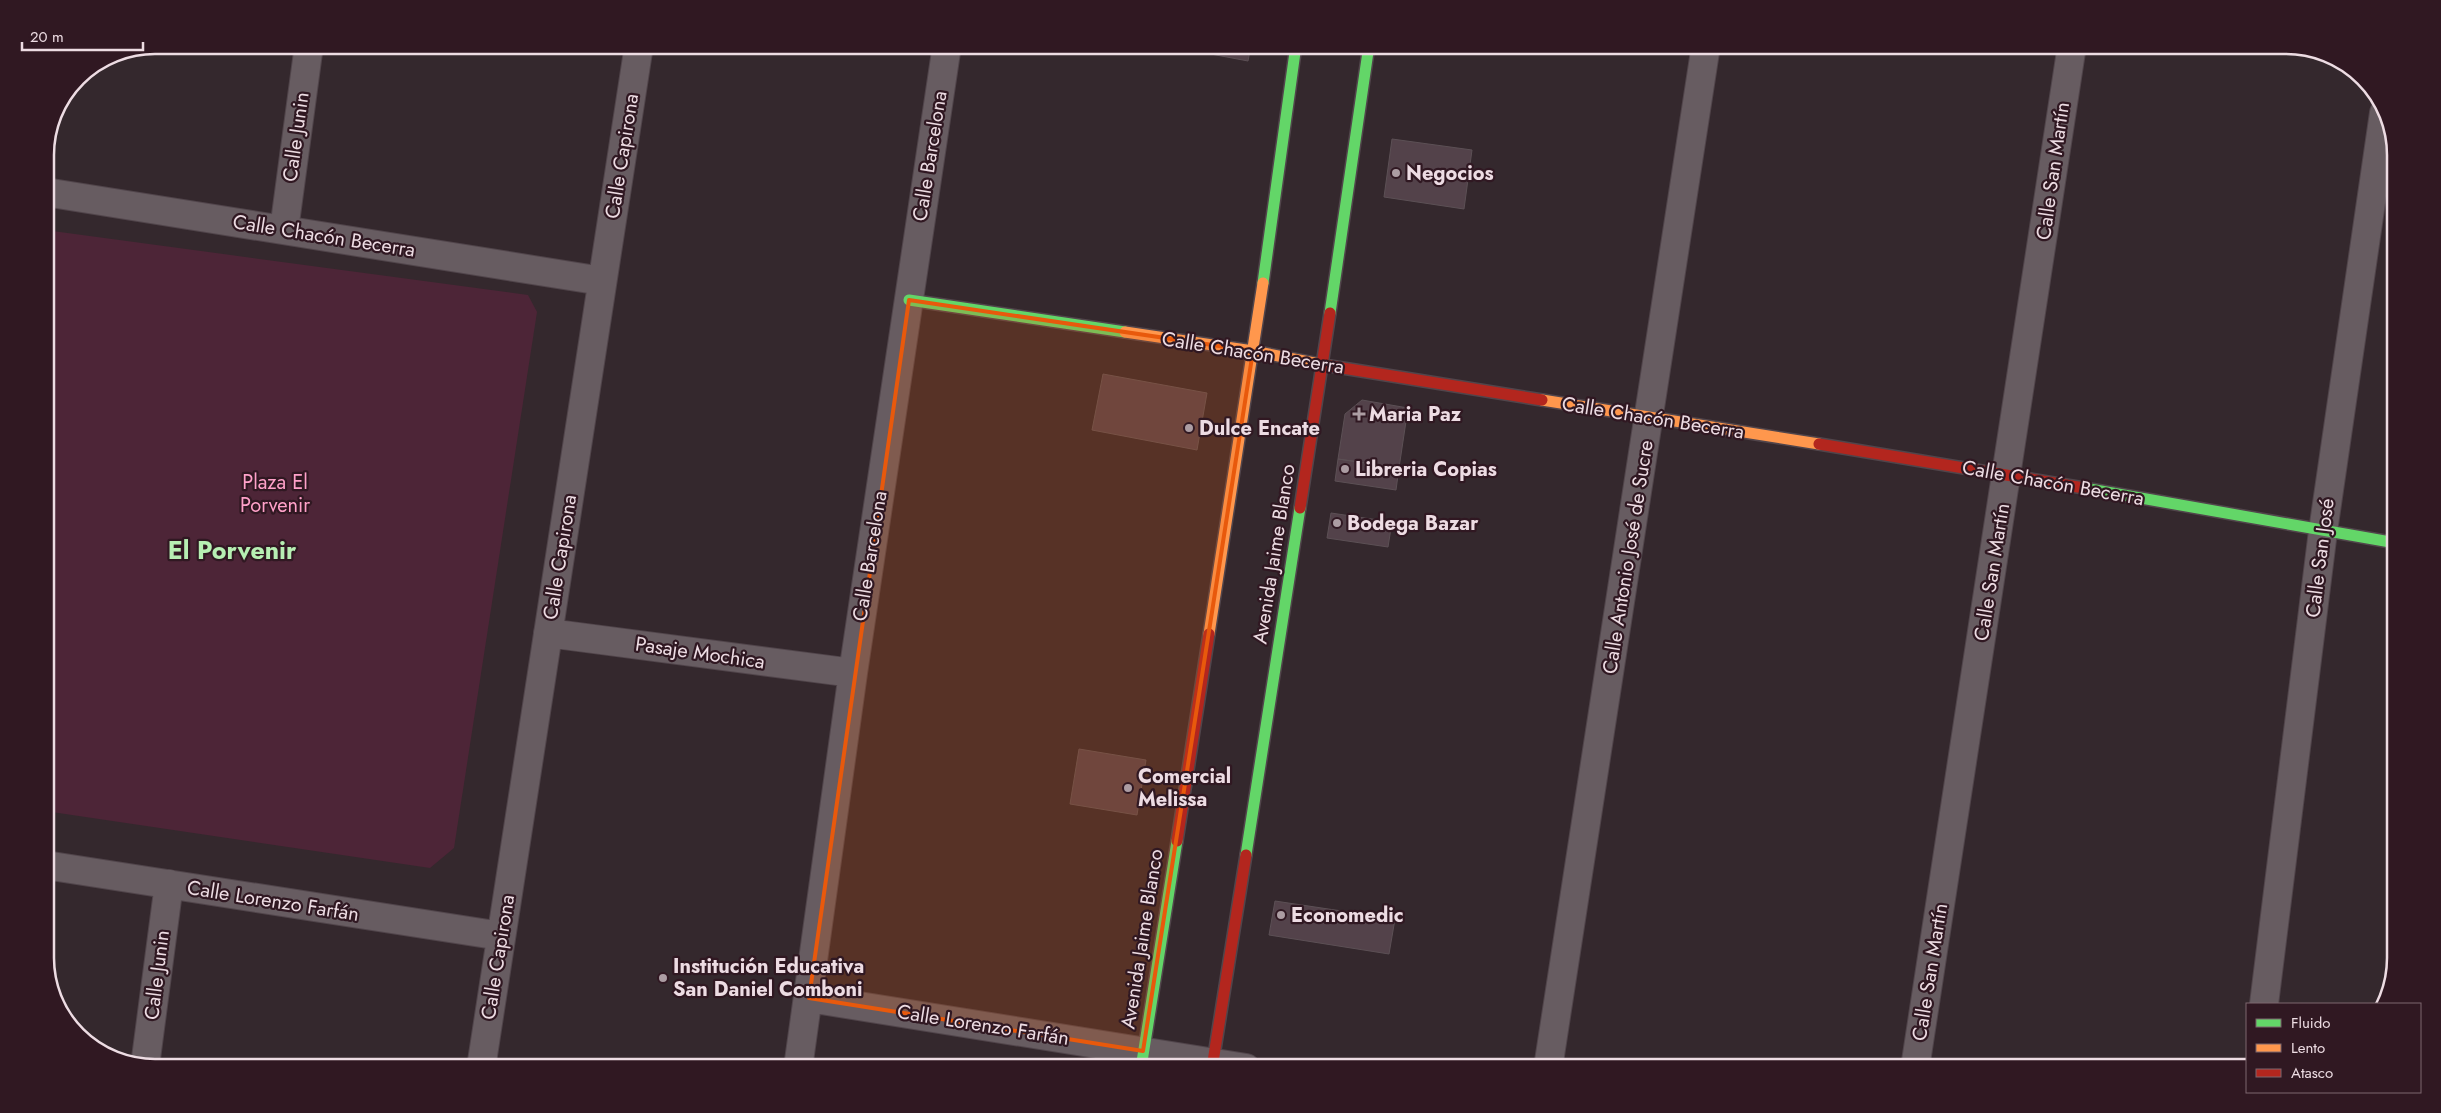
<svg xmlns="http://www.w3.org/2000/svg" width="2441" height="1113" font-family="Jost,sans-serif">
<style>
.green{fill:#4d2537}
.building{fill:#53424a;stroke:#5c5055}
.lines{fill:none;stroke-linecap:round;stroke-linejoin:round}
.street-casing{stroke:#51454b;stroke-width:30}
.fast-casing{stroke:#51454b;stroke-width:14}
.slow-casing{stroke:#51454b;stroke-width:14}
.jam-casing{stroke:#51454b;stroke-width:14}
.street{stroke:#675c61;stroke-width:28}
.fast{stroke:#63d668;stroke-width:11}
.slow{stroke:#ff974d;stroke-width:11}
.jam{stroke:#b3261e;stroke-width:11}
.marked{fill:#e8590c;fill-opacity:0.2;stroke:#e8590c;stroke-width:4;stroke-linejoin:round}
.poi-dot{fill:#ac9da3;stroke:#301822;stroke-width:2}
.labels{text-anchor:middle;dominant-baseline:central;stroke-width:4.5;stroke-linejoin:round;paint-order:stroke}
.street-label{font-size:20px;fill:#eddce3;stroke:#301822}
.poi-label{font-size:20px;font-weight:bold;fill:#eddce3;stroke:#301822;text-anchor:start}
.park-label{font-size:20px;fill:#ffa1c9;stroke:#301822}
.district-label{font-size:25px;font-weight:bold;fill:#b7efb3;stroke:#301822}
.rim{fill:none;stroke:#eddce3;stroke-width:2.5}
</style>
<rect width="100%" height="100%" fill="#34282d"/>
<!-- green -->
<path class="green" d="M 45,230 L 528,295 L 537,312 L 454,848 L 430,868 L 45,811 Z"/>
<!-- building -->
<path class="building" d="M 1163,45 L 1251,45 L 1248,61 Z
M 1392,139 L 1472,150 L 1464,209 L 1384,197 Z
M 1103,374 L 1207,393 L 1197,450 L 1092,430 Z
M 1362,400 L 1408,408 L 1399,468 L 1338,459 L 1345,414 Z
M 1338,459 L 1399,468 L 1396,490 L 1335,481 Z
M 1331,513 L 1392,522 L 1388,547 L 1327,538 Z
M 1079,749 L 1146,760 L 1137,815 L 1070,804 Z
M 1275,901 L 1395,919 L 1389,954 L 1269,935 Z
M 983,1063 L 1019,1068 L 982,1068 Z"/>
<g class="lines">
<!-- street casing -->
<g class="street-casing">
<path id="street" d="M 45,192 L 602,281
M 284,230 L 309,45
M 548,633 L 853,673
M 45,865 L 501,936
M 809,998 L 1246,1068
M 2264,1004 L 2323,531 L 2384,113
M 145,1066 L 169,884
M 481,1068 L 639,45
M 798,1068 L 853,673 L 947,45
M 1548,1068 L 1706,45
M 1915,1068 L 2072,45"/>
</g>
<!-- fast casing -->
<g class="fast-casing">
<path id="fast" d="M 1263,283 L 1296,45
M 909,300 L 1125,332
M 1330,313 L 1369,45
M 2084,488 L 2396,543
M 1246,855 L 1300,508
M 1141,1068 L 1177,841"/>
</g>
<!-- slow casing -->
<g class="slow-casing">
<path id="slow" d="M 1125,332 L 1253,351 L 1330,366
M 1542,400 L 1819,444
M 1209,634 L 1263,283"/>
</g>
<!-- jam casing -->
<g class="jam-casing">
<path id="jam" d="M 1330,366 L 1542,400
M 1819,444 L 2084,488
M 1300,508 L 1330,313
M 1177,841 L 1209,634
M 1212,1068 L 1246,855"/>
</g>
<!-- street -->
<use href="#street" class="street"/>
<!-- fast -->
<use href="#fast" class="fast"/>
<!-- slow -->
<use href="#slow" class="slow"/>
<!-- jam -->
<use href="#jam" class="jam"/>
</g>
<!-- marked area -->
<path class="marked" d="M 909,300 L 1253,351 L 1143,1051 L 809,998 Z"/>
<!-- markers -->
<g class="poi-dot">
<circle cx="1396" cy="173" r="5"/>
<path d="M1356.5 406.5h5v5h5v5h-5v5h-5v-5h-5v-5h5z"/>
<circle cx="1189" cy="428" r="5"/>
<circle cx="1345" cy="469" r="5"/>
<circle cx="1337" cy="523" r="5"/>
<circle cx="1128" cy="788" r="5"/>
<circle cx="1281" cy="915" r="5"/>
<circle cx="663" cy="978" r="5"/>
</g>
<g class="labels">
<!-- street labels -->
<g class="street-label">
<text transform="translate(296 137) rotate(-82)">Calle Junin</text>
<text transform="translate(622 156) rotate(-81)">Calle Capirona</text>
<text transform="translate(930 156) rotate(-81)">Calle Barcelona</text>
<text transform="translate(2053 171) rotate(-82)">Calle San Martín</text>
<text transform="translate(324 236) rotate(9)">Calle Chacón Becerra</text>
<text transform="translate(1253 353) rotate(9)">Calle Chacón Becerra</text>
<text transform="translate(1653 418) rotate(9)">Calle Chacón Becerra</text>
<text transform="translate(2053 483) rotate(10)">Calle Chacón Becerra</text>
<text transform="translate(1274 554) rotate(-81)">Avenida Jaime Blanco</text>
<text transform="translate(870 556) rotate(-81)">Calle Barcelona</text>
<text transform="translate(560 557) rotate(-81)">Calle Capirona</text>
<text transform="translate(1628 557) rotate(-81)">Calle Antonio José de Sucre</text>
<text transform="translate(2320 558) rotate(-83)">Calle San José</text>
<text transform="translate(1992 572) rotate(-81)">Calle San Martín</text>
<text transform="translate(700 653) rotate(8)">Pasaje Mochica</text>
<text transform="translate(273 901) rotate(9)">Calle Lorenzo Farfán</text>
<text transform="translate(1142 939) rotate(-81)">Avenida Jaime Blanco</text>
<text transform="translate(498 957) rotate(-81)">Calle Capirona</text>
<text transform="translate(1930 972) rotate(-81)">Calle San Martín</text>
<text transform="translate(157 975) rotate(-83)">Calle Junin</text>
<text transform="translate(983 1025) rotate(9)">Calle Lorenzo Farfán</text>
</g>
<!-- poi labels -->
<g class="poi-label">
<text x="1406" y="173">Negocios</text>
<text x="1369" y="414">Maria Paz</text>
<text x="1199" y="428">Dulce Encate</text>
<text x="1355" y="469">Libreria Copias</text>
<text x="1347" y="523">Bodega Bazar</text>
<text x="1138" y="776">Comercial<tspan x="1138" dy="23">Melissa</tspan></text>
<text x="1291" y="915">Economedic</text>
<text x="673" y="966">Institución Educativa<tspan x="673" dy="23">San Daniel Comboni</tspan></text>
</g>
<!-- park labels -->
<g class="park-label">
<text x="275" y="482">Plaza El<tspan x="275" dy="23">Porvenir</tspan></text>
</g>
<!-- district labels -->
<g class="district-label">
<text x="232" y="550">El Porvenir</text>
</g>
</g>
<!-- crop -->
<path d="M0 0H2441V1113H0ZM155 54H2286A101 101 0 0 1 2387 155V958A101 101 0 0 1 2286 1059H155A101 101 0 0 1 54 958V155A101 101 0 0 1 155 54Z" fill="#301822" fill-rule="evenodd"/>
<path class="rim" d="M155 54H2286A101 101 0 0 1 2387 155V958A101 101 0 0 1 2286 1059H155A101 101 0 0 1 54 958V155A101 101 0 0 1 155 54Z"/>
<!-- legend -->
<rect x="2246" y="1003" width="175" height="90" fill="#301822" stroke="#7c666f"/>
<rect x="2256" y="1019" width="25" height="8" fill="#63d668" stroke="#7c666f"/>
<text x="2291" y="1028" font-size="15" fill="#eddce3">Fluido</text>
<rect x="2256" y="1044" width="25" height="8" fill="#ff974d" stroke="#7c666f"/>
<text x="2291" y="1053" font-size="15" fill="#eddce3">Lento</text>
<rect x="2256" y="1069" width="25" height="8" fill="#b3261e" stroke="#7c666f"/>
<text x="2291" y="1078" font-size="15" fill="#eddce3">Atasco</text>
<!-- scale -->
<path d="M22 42v8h121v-8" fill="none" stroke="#eddce3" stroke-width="2.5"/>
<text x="30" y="42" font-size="15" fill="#eddce3" stroke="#301822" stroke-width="4" paint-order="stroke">20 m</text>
</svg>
